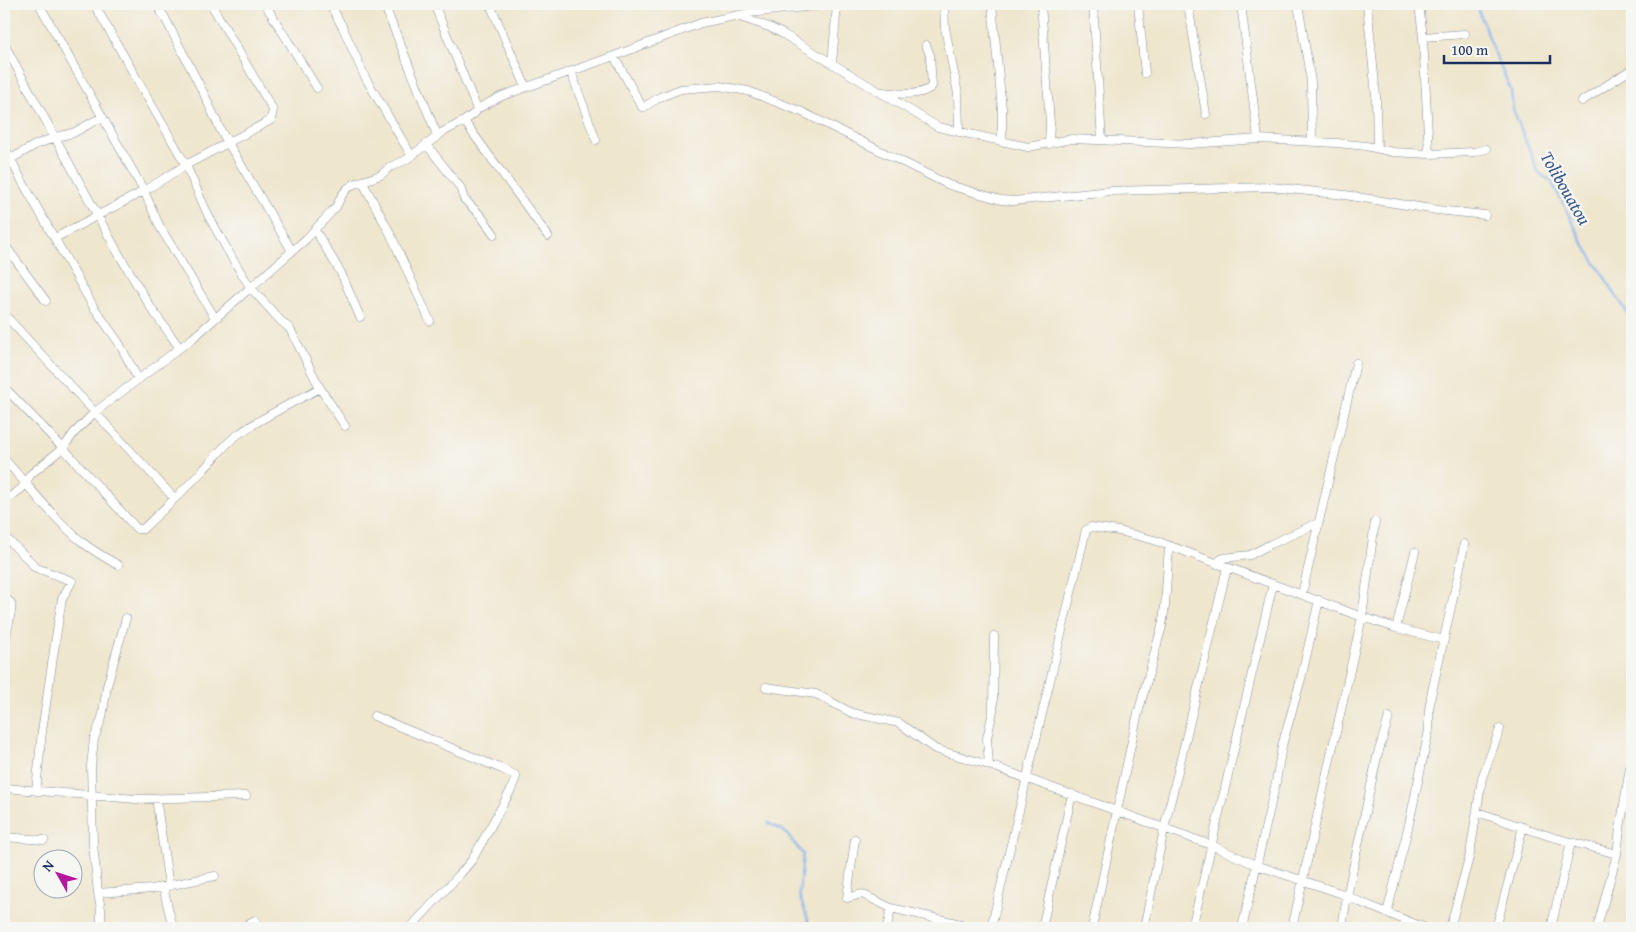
<svg xmlns="http://www.w3.org/2000/svg" width="1636" height="932" font-family="'Gentium Book Plus',serif">
<style>
.lines{fill:none;stroke-linecap:round;stroke-linejoin:round}
.stream{stroke:#84b5f0;stroke-width:2}
.street-casing{stroke:#858a96;stroke-width:9}
.street{stroke:#fff;stroke-width:8}
.labels{text-anchor:middle;dominant-baseline:central;stroke-width:4.5;stroke-linejoin:round;paint-order:stroke}
.water-label{font-size:18px;font-style:italic;fill:#3a578a;stroke:#f6f6f2}
</style>
<rect width="100%" height="100%" fill="#f6f6f2"/>
<filter id="ink" filterUnits="userSpaceOnUse"><feTurbulence type="fractalNoise" baseFrequency=".02" numOctaves="2"/><feDisplacementMap in="SourceGraphic" scale="10" xChannelSelector="R" yChannelSelector="G"/><feConvolveMatrix kernelMatrix="1 2 1 2 8 2 1 2 1" color-interpolation-filters="sRGB"/></filter>
<filter id="wash" filterUnits="userSpaceOnUse"><feTurbulence type="fractalNoise" baseFrequency=".0096" numOctaves="4" result="noise"/><feDisplacementMap in="SourceGraphic" scale="20" xChannelSelector="R" yChannelSelector="G"/><feGaussianBlur stdDeviation="1.12" result="paint"/><feColorMatrix in="noise" values="0 0 0 0 0 0 0 0 0 0 0 0 0 0 0 0 0 1.4 0 .05"/><feComposite in="paint" operator="in"/></filter>
<g filter="url(#wash)">
<rect width="100%" height="100%" fill="#efe6ce"/>
<g class="lines">
<!-- stream -->
<path class="stream" d="M 1476,4 L 1498,61 L 1511,90 L 1513,109 L 1538,172 L 1552,182 L 1584,245 L 1632,320
M 768,823 L 784,831 L 803,854 L 799,895 L 811,928"/>
</g>
</g>
<g filter="url(#ink)">
<g class="lines">
<!-- street casing -->
<g class="street-casing">
<path id="street" d="M 39,4 L 144,191 L 160,227 L 215,318
M 94,4 L 186,165 L 208,215 L 232,258 L 250,287 L 280,320 L 290,329 L 320,388 L 345,426
M 156,4 L 165,18 L 204,94 L 221,131 L 292,251
M 265,4 L 317,88
M 330,4 L 343,28 L 365,77 L 411,155
M 384,4 L 437,135
M 434,4 L 477,109
M 490,4 L 526,87
M 944,4 L 945,28 L 958,94 L 959,132
M 992,4 L 1002,109 L 1002,142
M 1041,4 L 1050,123 L 1049,144
M 1093,4 L 1102,140
M 1138,4 L 1145,73
M 1188,4 L 1206,114
M 1241,4 L 1258,139
M 1298,4 L 1311,82 L 1312,141
M 1367,4 L 1376,96 L 1377,148
M 1419,4 L 1423,37 L 1429,154
M 737,16 L 769,27 L 783,34 L 938,127 L 1028,147 L 1072,139 L 1190,144 L 1258,139 L 1337,143 L 1366,146 L 1393,152 L 1429,154 L 1474,152 L 1486,149
M 1423,37 L 1465,34
M 4,44 L 117,251 L 151,308 L 179,347
M 614,56 L 642,107 L 644,107 L 660,97 L 681,89 L 719,86 L 748,91 L 802,112 L 949,185 L 1001,200 L 1013,201 L 1111,191 L 1271,187 L 1345,195 L 1437,210 L 1485,215
M 832,64 L 837,4
M 571,72 L 596,140
M 881,92 C 896,93 917,97 930,88 L 932,86 L 930,55 L 926,45
M 1582,101 L 1632,69
M 464,121 L 548,236
M 426,144 L 460,187 L 464,199 L 481,216 L 494,234
M 4,146 L 22,181 L 93,306 L 119,343 L 138,379
M 4,163 L 35,145 L 56,137 L 73,133 L 102,117
M 362,181 L 390,233 L 430,321
M 315,230 L 341,273 L 360,317
M 55,238 L 144,191 L 186,165 L 271,120 L 273,110 L 211,4
M 4,244 L 46,301
M 4,314 L 174,498
M 4,387 L 63,448 L 137,529 L 143,529 C 163,509 185,490 204,469 C 215,458 224,445 236,436 C 262,417 292,403 320,388
M 4,459 C 29,486 53,518 82,542 C 93,551 106,558 118,565
M 4,501 L 21,489 L 31,474 L 63,448 L 74,433 L 95,412 L 193,338 L 306,239 L 336,207 L 342,195 L 348,188 L 354,184 L 381,175 L 390,167 L 406,160 L 443,132 L 464,121 L 475,113 L 477,109 L 502,96 L 614,56 L 701,23 L 749,13 L 833,4
M 4,536 L 31,562 L 34,567 L 72,581 L 62,599 L 59,617 L 42,731 L 36,791
M 1217,564 L 1221,559 L 1224,558 L 1250,555 L 1271,544 L 1318,523
M 1302,594 L 1356,363
M 4,597 L 11,603 L 11,611 L 4,648
M 1396,628 L 1415,552
M 766,687 L 816,694 L 852,713 L 899,723 L 935,749 L 989,765 L 1211,845 L 1256,865 L 1340,893 L 1360,902 L 1425,928
M 374,716 L 502,769 L 515,775 L 516,777 L 511,790 L 472,860 L 461,873 L 410,928
M 989,765 L 987,738 L 993,711 L 994,636
M 4,788 L 136,799 L 246,796
M 156,798 L 169,886
M 1477,812 L 1552,837 L 1617,854
M 4,837 L 44,840
M 855,839 L 847,898 L 862,894 L 891,908 L 978,928
M 163,887 L 173,928
M 98,893 L 152,889 L 215,876
M 1387,913 L 1409,824 L 1425,749 L 1429,730 L 1429,710 L 1431,696 L 1462,558 L 1464,544
M 101,928 L 101,909 L 98,893 L 93,844 L 91,766 L 94,739 L 102,718 L 107,686 L 126,618
M 241,928 L 255,920
M 887,928 L 891,908
M 991,928 L 1086,530 L 1091,527 L 1119,531 L 1154,540 L 1362,617 L 1396,628 L 1444,640
M 1042,928 L 1072,794
M 1092,928 L 1137,717 L 1162,626 L 1165,606 L 1169,546
M 1144,928 L 1164,829 L 1227,568
M 1192,928 L 1273,584
M 1242,928 L 1276,782 L 1282,746 L 1301,679 L 1319,600
M 1292,928 L 1362,617 L 1375,522
M 1342,928 L 1347,896 L 1377,757 L 1389,717
M 1450,928 L 1470,854 L 1482,778 L 1500,729
M 1496,928 L 1523,827
M 1551,928 L 1571,842
M 1597,928 L 1617,854 L 1620,829 L 1632,755"/>
</g>
<!-- street -->
<use href="#street" class="street"/>
</g>
</g>
<g class="labels">
<!-- water labels -->
<g class="water-label">
<text transform="translate(1566 188) rotate(60)">Tolibouatou</text>
</g>
</g>
<!-- margin -->
<rect width="1636" height="932" fill="none" stroke="#f6f6f2" stroke-width="20"/>
<!-- north arrow -->
<g transform="translate(58 874) rotate(309)"><circle r="24" fill="#f6f6f2" stroke="#9ea6b7"/>
<path d="M0-4L9 19L0 12L-9 19Z" fill="#b5179e"/>
<text y="-8" font-size="14" font-weight="bold" text-anchor="middle" fill="#1b2f5e">N</text>
</g>
<!-- scale -->
<path d="M1444 55v8h106v-8" fill="none" stroke="#1b2f5e" stroke-width="2.5"/>
<text x="1451" y="55" font-size="15" fill="#1b2f5e" stroke="#f6f6f2" stroke-width="4" paint-order="stroke">100 m</text>
</svg>
